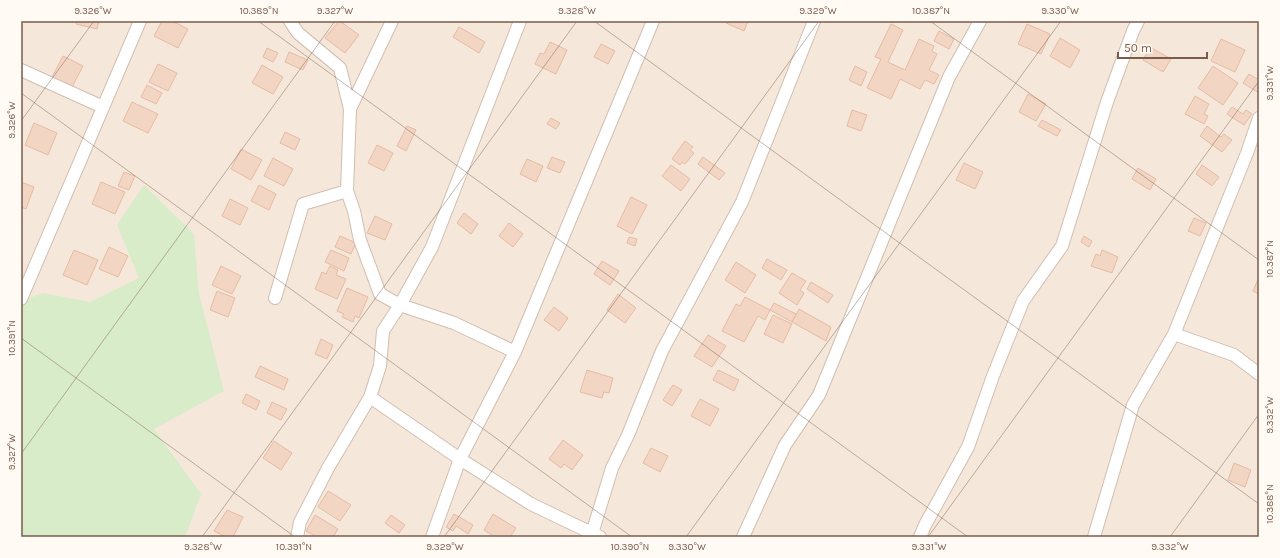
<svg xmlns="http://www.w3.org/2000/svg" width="1280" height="558" font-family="Karla,sans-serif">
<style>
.residential{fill:#f5e8da}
.green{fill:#d8ecc9}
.building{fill:#f3d5c3;stroke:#e6bba3}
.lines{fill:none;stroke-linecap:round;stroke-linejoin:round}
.street-casing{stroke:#d1beb0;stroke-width:14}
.street{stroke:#fff;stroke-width:12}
.ticks{fill:none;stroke:#7a5c4d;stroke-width:1;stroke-opacity:0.45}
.neatline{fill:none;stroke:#7a5c4d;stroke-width:1.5}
.ticks-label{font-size:10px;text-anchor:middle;fill:#7a5c4d}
</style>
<rect width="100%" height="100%" fill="#fdf6ec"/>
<!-- residential -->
<path class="residential" d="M 21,21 L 1259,21 L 1259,537 L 21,537 Z"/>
<!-- green -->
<path class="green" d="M 144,185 L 194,234 L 199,294 L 224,391 L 154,429 L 201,494 L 185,537 L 21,537 L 21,301 L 43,293 L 90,302 L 139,278 L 117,225 Z"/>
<!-- building -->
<path class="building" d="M 76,21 L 99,21 L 97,29 L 76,24 Z
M 162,21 L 172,21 L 188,29 L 178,48 L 154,36 Z
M 339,21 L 340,21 L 359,35 L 345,53 L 325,38 Z
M 727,21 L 748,21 L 744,31 L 726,23 Z
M 891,24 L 903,30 L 888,62 L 905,70 L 919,39 L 934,46 L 932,51 L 937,54 L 929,70 L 939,75 L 934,84 L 925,80 L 920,89 L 900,79 L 891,99 L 867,88 L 881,59 L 875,57 Z
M 1027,24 L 1050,34 L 1041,54 L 1018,44 Z
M 459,27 L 485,42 L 479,53 L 453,37 Z
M 939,31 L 954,39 L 949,49 L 934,41 Z
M 1060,38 L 1080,50 L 1070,68 L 1050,56 Z
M 1221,39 L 1245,50 L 1235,72 L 1211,61 Z
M 550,42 L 567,50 L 556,74 L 535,64 L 540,53 L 544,54 Z
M 601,44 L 615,51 L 608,64 L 594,57 Z
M 1150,47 L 1171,59 L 1163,72 L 1143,60 Z
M 267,48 L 278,53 L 273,62 L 263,57 Z
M 289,52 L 308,60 L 303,70 L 285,62 Z
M 63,56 L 83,66 L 71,89 L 51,79 Z
M 158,64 L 177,73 L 168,91 L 149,82 Z
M 262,65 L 283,77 L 273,94 L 252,83 Z
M 855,66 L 867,72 L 861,86 L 849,80 Z
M 1213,66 L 1238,83 L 1223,105 L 1198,88 Z
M 1249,74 L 1259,80 L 1259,93 L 1243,83 Z
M 147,85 L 162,93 L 156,104 L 141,97 Z
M 1028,94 L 1046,104 L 1036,121 L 1019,112 Z
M 1195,96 L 1209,104 L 1204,114 L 1208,116 L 1204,124 L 1185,114 Z
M 132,102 L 158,114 L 148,133 L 123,121 Z
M 1232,107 L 1243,114 L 1246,110 L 1252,114 L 1244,125 L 1227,114 Z
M 852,110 L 867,115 L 861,131 L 847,126 Z
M 551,118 L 560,123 L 556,129 L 547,124 Z
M 1042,120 L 1061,130 L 1057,136 L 1038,126 Z
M 34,123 L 57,133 L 48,155 L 25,145 Z
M 407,126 L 416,130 L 406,151 L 397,146 Z
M 1207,126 L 1221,137 L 1224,134 L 1232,140 L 1222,152 L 1200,136 Z
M 285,132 L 300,139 L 295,150 L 280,143 Z
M 685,141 L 693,147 L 690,150 L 694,153 L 685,164 L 682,162 L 680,165 L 672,159 Z
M 377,145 L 393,153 L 384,171 L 368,163 Z
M 241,149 L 262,160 L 251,180 L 231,169 Z
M 552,157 L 565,162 L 560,173 L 547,168 Z
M 703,157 L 725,173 L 719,180 L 698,164 Z
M 273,158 L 293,169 L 284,186 L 264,176 Z
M 527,159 L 543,166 L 536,182 L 520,174 Z
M 964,163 L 983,172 L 975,189 L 956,180 Z
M 671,165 L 690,179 L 681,191 L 662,176 Z
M 1202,165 L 1219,177 L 1212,186 L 1196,174 Z
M 1138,168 L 1156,179 L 1150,190 L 1132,179 Z
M 124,172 L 135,176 L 129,190 L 118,186 Z
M 21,182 L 34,187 L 26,209 L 21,207 Z
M 101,182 L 125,192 L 115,214 L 92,204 Z
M 259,185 L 276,194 L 269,210 L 251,201 Z
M 631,197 L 647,205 L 632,234 L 617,226 Z
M 230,199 L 248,208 L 240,225 L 222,216 Z
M 464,213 L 478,224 L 471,234 L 457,223 Z
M 375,216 L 392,224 L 385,240 L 367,233 Z
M 1194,218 L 1206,223 L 1200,236 L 1188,231 Z
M 509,223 L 523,234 L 513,247 L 499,236 Z
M 340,236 L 356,243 L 351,254 L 335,247 Z
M 1084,236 L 1092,241 L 1089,247 L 1081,242 Z
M 629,237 L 637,239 L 635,246 L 627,243 Z
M 109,247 L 128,256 L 118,277 L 99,269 Z
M 74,250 L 98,260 L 87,285 L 63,275 Z
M 331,250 L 349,258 L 344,271 L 325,262 Z
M 1102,250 L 1118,257 L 1112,273 L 1091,266 L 1096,254 L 1100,256 Z
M 767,259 L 787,270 L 781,280 L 762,268 Z
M 602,261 L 619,271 L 610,285 L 594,274 Z
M 736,262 L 756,275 L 745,293 L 725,280 Z
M 221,266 L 241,276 L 232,294 L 212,285 Z
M 330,266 L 338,270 L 336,275 L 346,279 L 337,299 L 315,289 L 322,272 L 326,274 Z
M 792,273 L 806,281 L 800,290 L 804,293 L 797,305 L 779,293 Z
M 1259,277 L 1259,294 L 1253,291 Z
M 811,282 L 833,295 L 828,303 L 807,289 Z
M 347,288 L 368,297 L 359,318 L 355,316 L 353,322 L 342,317 L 344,314 L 337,311 Z
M 217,291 L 235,298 L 228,317 L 210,310 Z
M 618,294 L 636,308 L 625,323 L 607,310 Z
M 745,297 L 770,310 L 765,320 L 758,316 L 744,342 L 722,331 L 736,304 L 740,306 Z
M 774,303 L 796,314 L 792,322 L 770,310 Z
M 554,307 L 568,318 L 559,331 L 544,320 Z
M 799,309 L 831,327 L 826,341 L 792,322 Z
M 773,315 L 792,324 L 783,343 L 764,334 Z
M 708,335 L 726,346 L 712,367 L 694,356 Z
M 321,339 L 333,345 L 327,359 L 315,354 Z
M 260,366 L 288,379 L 284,390 L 255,377 Z
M 587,370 L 613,378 L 609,393 L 604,392 L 602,398 L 580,392 Z
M 718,370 L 739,380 L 734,391 L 713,380 Z
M 673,385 L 682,390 L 672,406 L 663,400 Z
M 246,394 L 260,401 L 256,410 L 242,403 Z
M 700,399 L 719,409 L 710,426 L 691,416 Z
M 272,402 L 287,409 L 281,420 L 267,413 Z
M 563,440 L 583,455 L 572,470 L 564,464 L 561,468 L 549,459 Z
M 274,441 L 292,453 L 281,470 L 263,458 Z
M 651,448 L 668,456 L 660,472 L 643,463 Z
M 1234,463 L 1251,470 L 1245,487 L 1228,480 Z
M 328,491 L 351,505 L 340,521 L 318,507 Z
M 227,510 L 243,517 L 233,537 L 226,537 L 214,531 Z
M 454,514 L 473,525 L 468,534 L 456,526 L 453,531 L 446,527 Z
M 493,514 L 516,528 L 510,537 L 495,537 L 484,530 Z
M 315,515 L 338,529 L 333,537 L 317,537 L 306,531 Z
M 391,515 L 405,525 L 399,533 L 385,523 Z"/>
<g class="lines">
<!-- street casing -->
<g class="street-casing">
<path id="street" d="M 21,70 L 103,107
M 350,109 L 392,21
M 1259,118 L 1247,153 L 1174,334 L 1234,355 L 1259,374
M 347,191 L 354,211 L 360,240 L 380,294 L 400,305 L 454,323 L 515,352
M 275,298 L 303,204 L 347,191 L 350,109 L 340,68 L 298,33 L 290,21
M 21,299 L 140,21
M 370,397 L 460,459 L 432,537
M 297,537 L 300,522 L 328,468 L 370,397 L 380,366 L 383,331 L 400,305 L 432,247 L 520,21
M 591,537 L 612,468 L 628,435 L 662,351 L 742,202 L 814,21
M 600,537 L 531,504 L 460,459 L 515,352 L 653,21
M 743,537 L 785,445 L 819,395 L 949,77 L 980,21
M 920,537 L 925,525 L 968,447 L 993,376 L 1023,301 L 1062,246 L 1107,102 L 1133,31 L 1138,21
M 1094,537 L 1133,405 L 1174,334"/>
</g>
<!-- street -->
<use href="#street" class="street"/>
</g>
<!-- ticks -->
<path class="ticks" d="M 258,21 L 968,537M 594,21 L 1259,504M 930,21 L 1259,260M 21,93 L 632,537M 21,121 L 94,21M 21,338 L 295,537M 21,454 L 335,21M 202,537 L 577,21M 444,537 L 819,21M 686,537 L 1061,21M 928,537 L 1259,81M 1170,537 L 1259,414"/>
<!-- border -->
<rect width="1280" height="558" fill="none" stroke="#fffaf3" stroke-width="44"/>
<!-- scale -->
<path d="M1118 52v6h89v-6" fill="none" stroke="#7a5c4d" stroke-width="2"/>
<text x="1124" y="52" font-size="12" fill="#7a5c4d" stroke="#fffaf3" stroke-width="3" paint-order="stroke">50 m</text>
<rect x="22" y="22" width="1236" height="514" class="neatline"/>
<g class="ticks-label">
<text x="93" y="14">9.326°W</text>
<text x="259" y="14">10.389°N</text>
<text x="335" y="14">9.327°W</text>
<text x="577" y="14">9.328°W</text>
<text x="818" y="14">9.329°W</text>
<text x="931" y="14">10.387°N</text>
<text x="1060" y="14">9.330°W</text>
<text transform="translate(1269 83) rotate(-90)" y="4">9.331°W</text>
<text transform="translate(11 120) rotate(-90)" y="4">9.326°W</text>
<text transform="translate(1269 259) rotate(-90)" y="4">10.387°N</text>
<text transform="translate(11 338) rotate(-90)" y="4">10.391°N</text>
<text transform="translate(1269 415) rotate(-90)" y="4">9.332°W</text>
<text transform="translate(11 452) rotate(-90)" y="4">9.327°W</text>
<text transform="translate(1269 504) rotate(-90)" y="4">10.388°N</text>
<text x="203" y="550">9.328°W</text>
<text x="294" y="550">10.391°N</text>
<text x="445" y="550">9.329°W</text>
<text x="630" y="550">10.390°N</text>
<text x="687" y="550">9.330°W</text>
<text x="929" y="550">9.331°W</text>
<text x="1170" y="550">9.332°W</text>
</g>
</svg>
